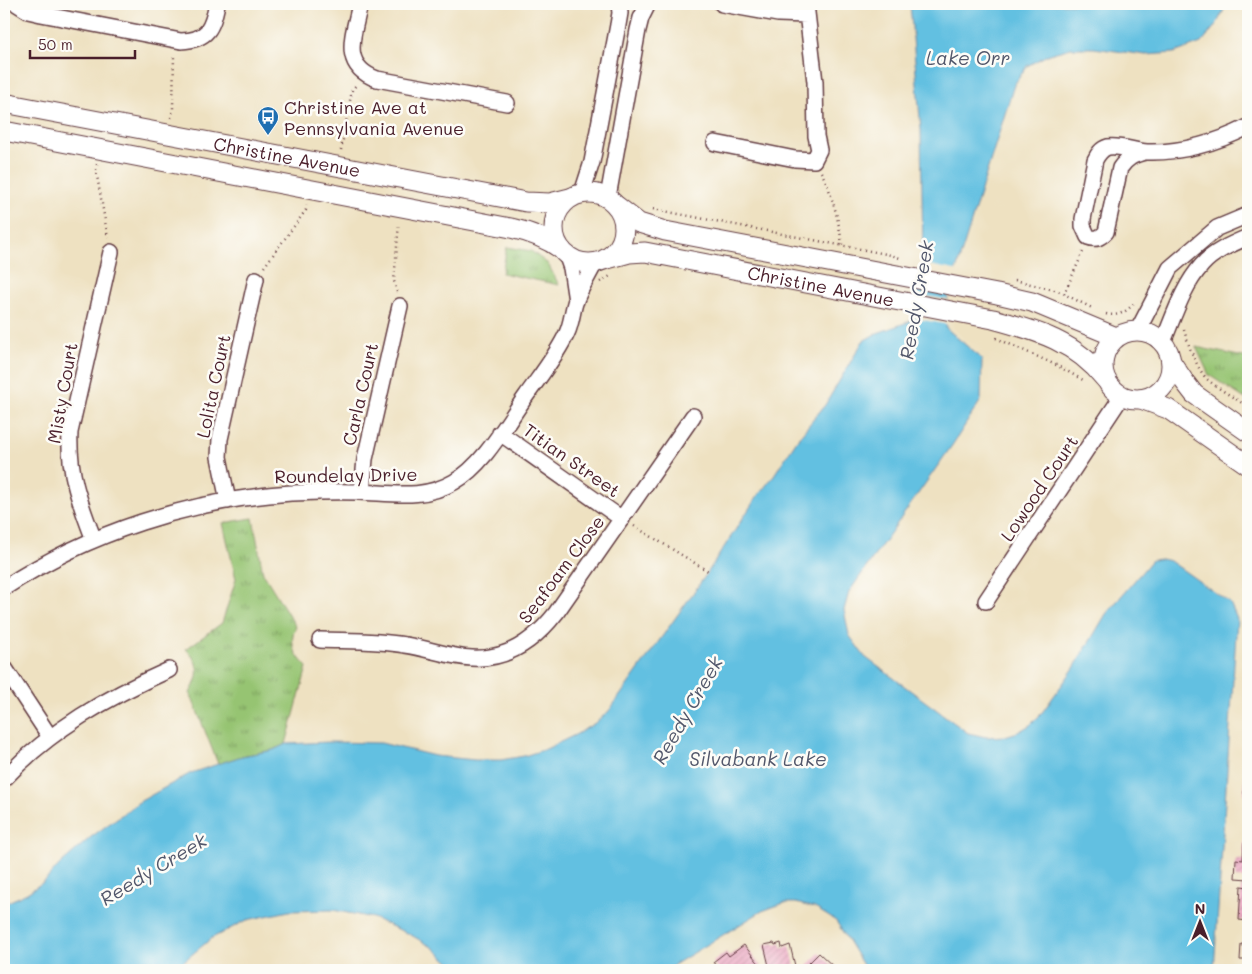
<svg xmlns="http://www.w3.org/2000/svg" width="1252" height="974" font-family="Mali,sans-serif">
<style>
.park{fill:url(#park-tufts);stroke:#70724e}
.water{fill:#62c0e1;stroke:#567086}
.pier{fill:#eee1c1}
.building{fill:url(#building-hatch)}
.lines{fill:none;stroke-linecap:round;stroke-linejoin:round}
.minor-casing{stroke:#633c42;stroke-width:18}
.major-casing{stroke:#633c42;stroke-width:21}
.path{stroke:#633c42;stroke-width:2.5;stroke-dasharray:1 4;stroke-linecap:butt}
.minor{stroke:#fff;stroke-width:15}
.major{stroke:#fff;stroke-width:19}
.labels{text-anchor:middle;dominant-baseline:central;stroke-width:5;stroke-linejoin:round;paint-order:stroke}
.poi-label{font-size:18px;fill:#4a1f2b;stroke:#fdfcf7;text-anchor:start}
.street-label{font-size:18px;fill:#4a1f2b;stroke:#fdfcf7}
.water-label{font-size:19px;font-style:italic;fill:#52576b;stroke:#fdfcf7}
</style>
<defs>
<pattern id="park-tufts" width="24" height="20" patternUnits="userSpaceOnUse" patternTransform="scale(1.25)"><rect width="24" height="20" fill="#96c472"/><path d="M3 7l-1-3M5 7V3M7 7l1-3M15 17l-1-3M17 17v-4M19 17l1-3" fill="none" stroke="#7c9f5e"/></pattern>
<pattern id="building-hatch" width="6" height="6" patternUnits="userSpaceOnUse" patternTransform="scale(1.25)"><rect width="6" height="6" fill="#eba3bf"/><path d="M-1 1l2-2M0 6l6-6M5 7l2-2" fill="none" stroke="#c0849b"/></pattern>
</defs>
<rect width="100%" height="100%" fill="#fdfcf7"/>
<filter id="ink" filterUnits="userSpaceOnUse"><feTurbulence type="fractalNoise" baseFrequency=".02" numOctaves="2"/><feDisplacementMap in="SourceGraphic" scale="10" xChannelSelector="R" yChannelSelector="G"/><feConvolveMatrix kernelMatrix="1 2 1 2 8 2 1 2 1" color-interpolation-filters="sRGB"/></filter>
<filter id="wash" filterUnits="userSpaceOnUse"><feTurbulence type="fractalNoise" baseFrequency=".0096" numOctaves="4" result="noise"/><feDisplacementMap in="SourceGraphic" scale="20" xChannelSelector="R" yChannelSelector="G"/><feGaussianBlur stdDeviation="1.12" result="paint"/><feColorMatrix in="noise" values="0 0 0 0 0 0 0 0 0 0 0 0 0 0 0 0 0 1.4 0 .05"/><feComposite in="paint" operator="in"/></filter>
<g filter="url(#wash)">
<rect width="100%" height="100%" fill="#eee1c1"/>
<!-- park -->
<path class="park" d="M 507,247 L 531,251 L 548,264 L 559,285 L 502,273 Z
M 1196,347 L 1248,358 L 1245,399 L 1209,375 Z
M 253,518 L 263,573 L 296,627 C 288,642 295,655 307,667 L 286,744 L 273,750 L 242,756 L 218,764 L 190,693 C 200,676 201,664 186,649 L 222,623 L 236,579 L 223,523 Z"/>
<!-- water -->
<path class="water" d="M 910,4 L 1227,4 L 1216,25 L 1201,43 L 1174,53 L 1146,55 L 1094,48 L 1071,48 L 1049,54 L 1027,66 L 1014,85 L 948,296 L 946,328 L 982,359 L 981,400 L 953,444 L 849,592 L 844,610 L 849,635 L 865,657 L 968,733 L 986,737 L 1005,736 L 1018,732 L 1030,725 L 1041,714 L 1074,668 L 1106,614 L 1152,560 L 1161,559 L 1170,561 L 1230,603 L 1237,619 L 1214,970 L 866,970 L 836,921 L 815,908 L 796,903 L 784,903 L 762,911 L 674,965 L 668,970 L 458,970 L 432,947 L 411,935 L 373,918 L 333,910 L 289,911 L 247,920 L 212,938 L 173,970 L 4,970 L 4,904 L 27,893 L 45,881 L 60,864 L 91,837 L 139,802 L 191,773 L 242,756 L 273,750 L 286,744 L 330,742 L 381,743 L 435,756 L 475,760 L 501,760 L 524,756 L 546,749 L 577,734 L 595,723 L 609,711 L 706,575 L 756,498 L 772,478 L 799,437 L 825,405 L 863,341 L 877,333 L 911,321 L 923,257 L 921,130 Z"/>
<!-- pier -->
<path class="pier" d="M 920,263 L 959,271 L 952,293 L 915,287 Z
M 914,294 L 950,300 L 949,325 L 909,317 Z"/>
<g id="blocks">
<!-- building -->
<path class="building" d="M 1245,774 L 1248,774 L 1248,795 L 1244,794 Z
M 1244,842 L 1248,842 L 1248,879 L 1235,878 L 1236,859 L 1243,860 Z
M 1241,886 L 1248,887 L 1248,921 L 1239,920 Z
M 774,943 L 775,945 L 781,943 L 782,948 L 790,945 L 796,970 L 770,970 L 764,945 Z
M 1241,944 L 1248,945 L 1248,960 L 1240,960 Z
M 744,945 L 761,966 L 756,970 L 719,970 L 713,962 L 726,952 L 729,956 Z
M 819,953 L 836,969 L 838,968 L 840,970 L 808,970 L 805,967 Z"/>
</g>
</g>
<g filter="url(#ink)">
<use href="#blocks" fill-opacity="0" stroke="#633c42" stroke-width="1"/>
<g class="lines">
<!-- minor casing -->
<g class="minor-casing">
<path id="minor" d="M 17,4 L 28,11 L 41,14 L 181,41 C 208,40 212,28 217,4
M 360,4 C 354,34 339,65 377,79 L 507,103
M 722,4 L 778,14 L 807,15
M 715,143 L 795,159 L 814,160 L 819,150 L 816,136 L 815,82 L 806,4
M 1145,152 C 1133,155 1127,158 1120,168 L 1106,232 C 1100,238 1096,240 1088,237 L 1083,226 L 1083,219 L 1095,160 C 1098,154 1101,149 1108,147 C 1120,145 1134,151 1147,152 C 1184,153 1216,143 1248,127
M 582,193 L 592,162 L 618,25 L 620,13 L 619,4
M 608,197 L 638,30 L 641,18 L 648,4
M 566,254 L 571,268 L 576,301
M 1138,330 L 1170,268 L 1217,228 L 1248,215
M 1163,342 C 1174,316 1183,286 1202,265 C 1213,252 1232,244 1248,237
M 500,433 L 622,519
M 362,492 L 365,459 L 400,306
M 228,501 L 219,457 L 220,439 L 256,279
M 94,540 C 80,503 68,473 70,432 L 111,252
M 4,588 C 89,532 190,500 291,493 C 314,492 336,491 359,492 C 392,493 423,500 454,482 C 484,465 506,424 526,396 C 540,376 557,355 567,333 C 572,322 572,311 576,300 C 581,287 589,275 595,263
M 986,601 L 1122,396
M 320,640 C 348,641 377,640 405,645 C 427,648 449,657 472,658 C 508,660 535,640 556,613 L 693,416
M 4,667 L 50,737
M 4,779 C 50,730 108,697 169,670"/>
</g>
<!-- major casing -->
<g class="major-casing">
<g id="major">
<path id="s1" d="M 4,103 L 526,202 L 550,203 L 570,198"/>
<path d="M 4,131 L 511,228 C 529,232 546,238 561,249"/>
<circle cx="589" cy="228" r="35"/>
<path d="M 617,206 L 639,223 L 665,231 L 997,294 L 1032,302 L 1116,337"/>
<path id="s2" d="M 607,259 L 629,253 L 645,252 L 993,319 C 1038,331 1076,342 1106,380"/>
<circle cx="1137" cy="365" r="34"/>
<path d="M 1172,363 L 1184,381 L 1194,394 L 1248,432"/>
<path d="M 1141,399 L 1168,409 L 1248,465"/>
</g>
</g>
<!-- path -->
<path class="path" d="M 171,118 L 173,109 L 174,54
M 341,150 L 352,90 L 357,84
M 97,164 L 96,170 L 108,238
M 821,172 C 831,188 840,226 842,245
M 653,209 L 891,255 L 900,258
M 264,267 L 306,210 L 307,204
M 1015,280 L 1058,291 L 1092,308
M 600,282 L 612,275
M 397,292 L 394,281 L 399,223
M 1064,294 L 1084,250
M 1106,314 C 1118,317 1127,312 1135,302
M 1184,330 C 1188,344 1197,370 1208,380 C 1220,390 1235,398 1248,407
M 996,338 L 1056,365 L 1083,380
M 634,526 L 708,571"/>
<!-- minor -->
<use href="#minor" class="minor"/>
<!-- major -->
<use href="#major" class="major"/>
</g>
</g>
<!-- icons -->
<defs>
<g id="bus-pin" transform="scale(1.125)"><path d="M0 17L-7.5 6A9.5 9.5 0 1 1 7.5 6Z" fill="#1f6fb2" stroke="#fdfcf7"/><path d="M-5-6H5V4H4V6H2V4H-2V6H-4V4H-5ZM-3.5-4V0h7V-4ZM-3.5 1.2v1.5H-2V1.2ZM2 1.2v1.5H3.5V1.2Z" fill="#fff"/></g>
</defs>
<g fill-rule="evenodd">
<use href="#bus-pin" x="268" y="117"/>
</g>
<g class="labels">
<!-- poi labels -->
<g class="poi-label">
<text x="284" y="107">Christine Ave at<tspan x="284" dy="21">Pennsylvania Avenue</tspan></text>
</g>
<!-- street labels -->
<g class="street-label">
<text stroke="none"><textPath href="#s1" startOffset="288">Christine Avenue</textPath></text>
<text stroke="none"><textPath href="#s2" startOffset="218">Christine Avenue</textPath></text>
<text transform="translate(213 386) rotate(-78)">Lolita Court</text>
<text transform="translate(62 393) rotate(-80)">Misty Court</text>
<text transform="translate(360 394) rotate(-77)">Carla Court</text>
<text transform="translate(572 460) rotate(35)">Titian Street</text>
<text transform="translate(346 475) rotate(-1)">Roundelay Drive</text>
<text transform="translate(1039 488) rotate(-56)">Lowood Court</text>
<text transform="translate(561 569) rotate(-53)">Seafoam Close</text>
</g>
<!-- water labels -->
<g class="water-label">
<text x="968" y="57">Lake Orr</text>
<text transform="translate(916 300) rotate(-80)">Reedy Creek</text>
<text transform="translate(687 710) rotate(-60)">Reedy Creek</text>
<text x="758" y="758">Silvabank Lake</text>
<text transform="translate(153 869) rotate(-31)">Reedy Creek</text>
</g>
</g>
<!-- margin -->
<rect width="1252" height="974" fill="none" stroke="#fdfcf7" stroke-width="20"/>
<!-- north arrow -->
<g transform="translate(1200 922)" stroke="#fdfcf7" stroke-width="4" paint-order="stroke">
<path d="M0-4L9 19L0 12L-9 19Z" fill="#4a1f2b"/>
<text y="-8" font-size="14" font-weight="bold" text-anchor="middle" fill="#4a1f2b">N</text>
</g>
<!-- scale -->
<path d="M30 50v8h105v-8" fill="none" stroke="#4a1f2b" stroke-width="2.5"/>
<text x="38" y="50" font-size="15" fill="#4a1f2b" stroke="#fdfcf7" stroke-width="4" paint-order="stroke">50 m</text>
</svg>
